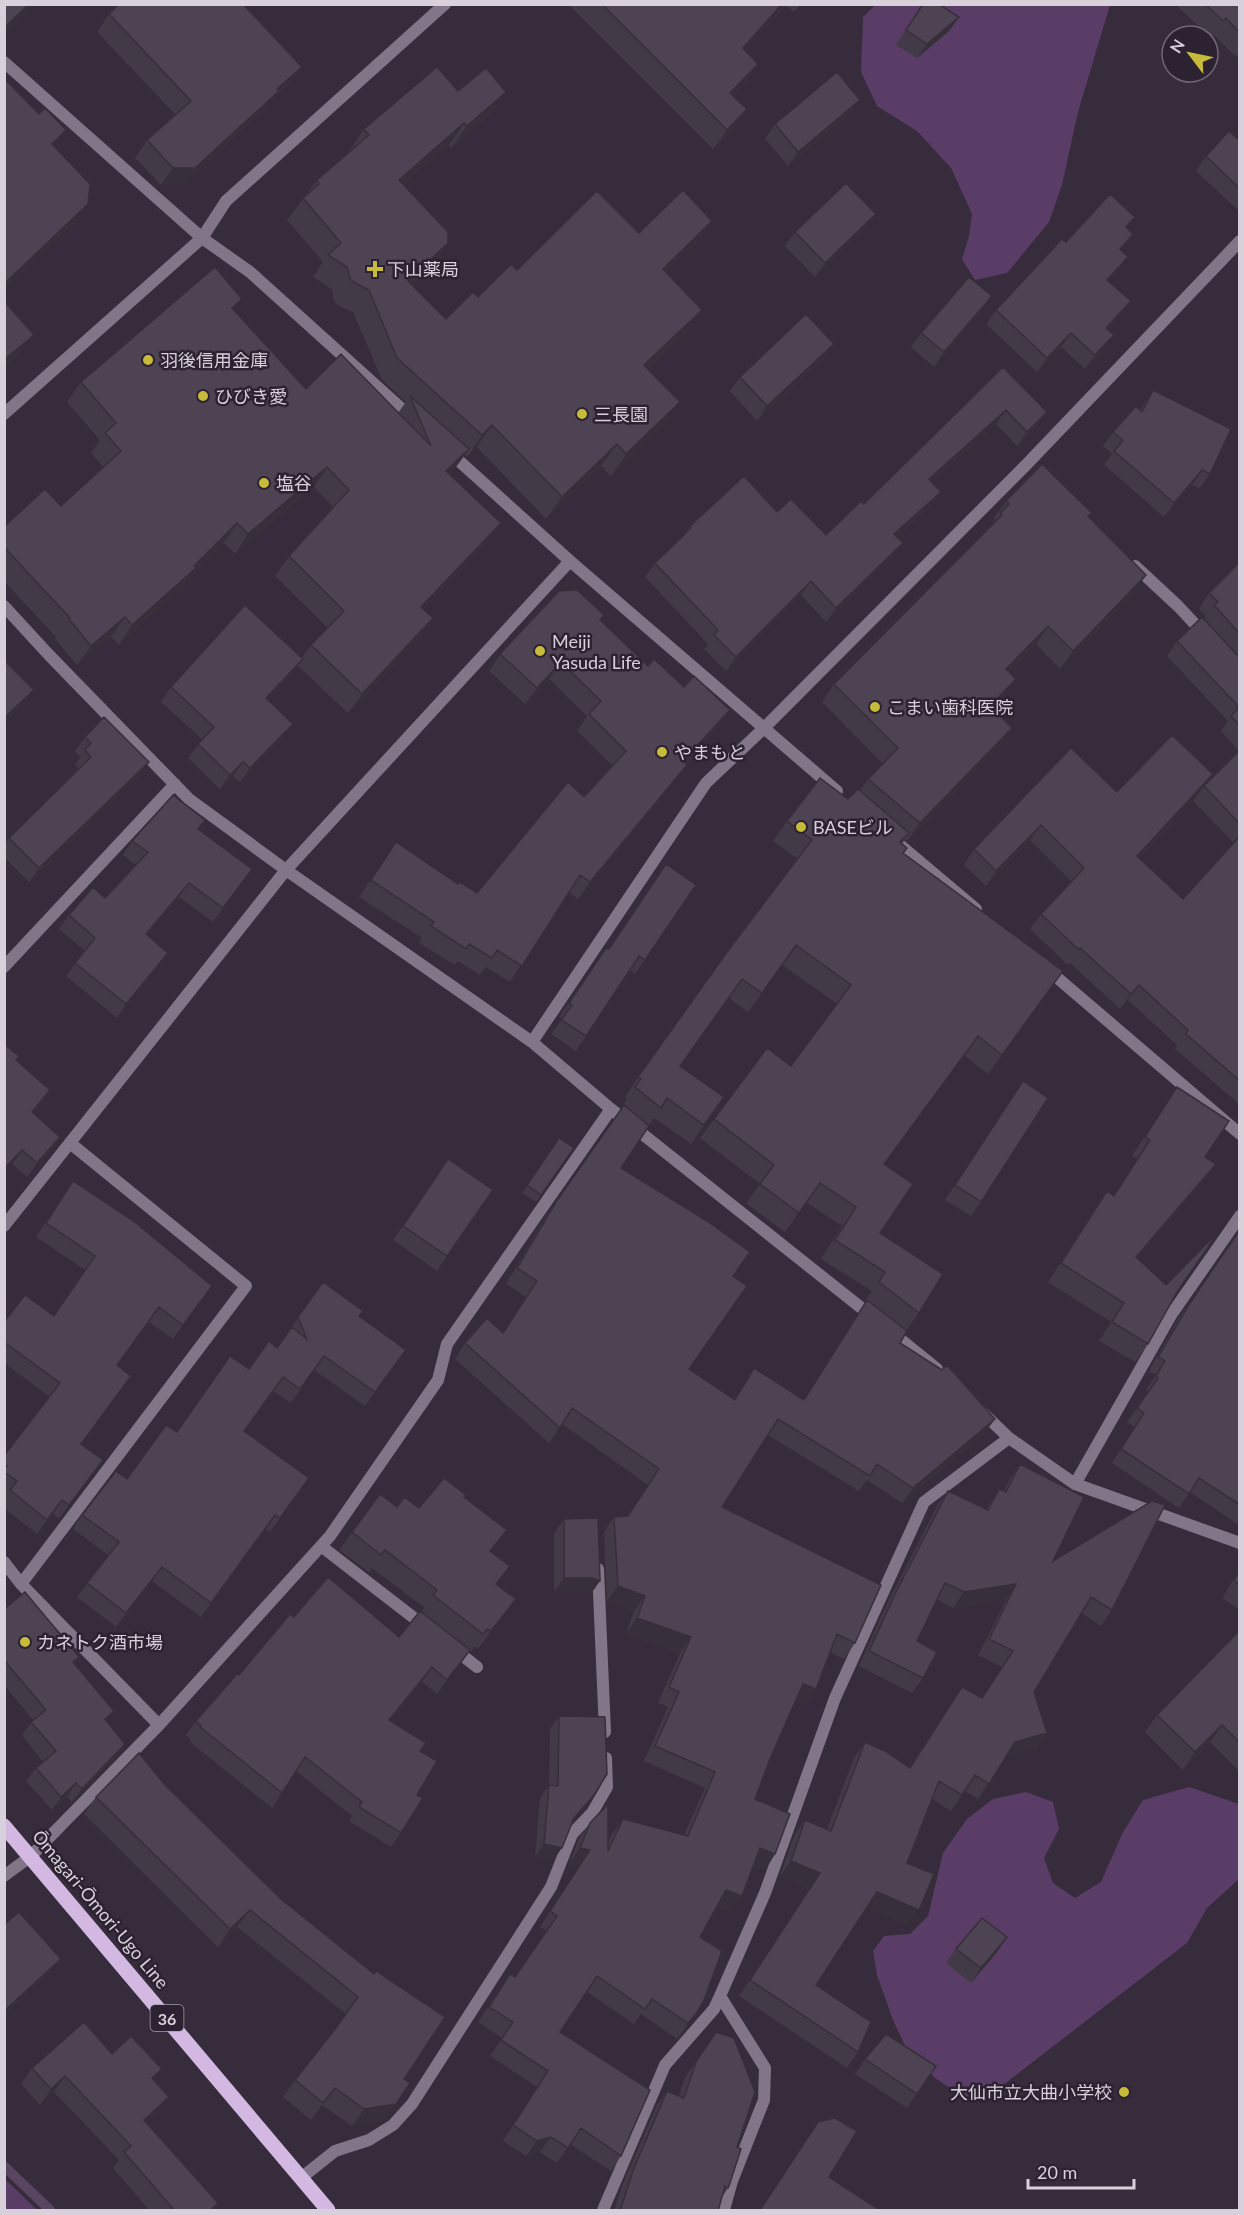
<svg xmlns="http://www.w3.org/2000/svg" width="1244" height="2215" font-family="Lato,'Noto Sans JP',sans-serif">
<style>
.green{fill:#593d66}
.lines{fill:none;stroke-linecap:round;stroke-linejoin:round}
.stream{stroke:#594461;stroke-width:10}
.minor{stroke:#827588;stroke-width:12}
.tertiary{stroke:#827588;stroke-width:12}
.primary{stroke:#d3b8e1;stroke-width:15}
.wall{fill:#433a47;fill-rule:evenodd}
.shaded-wall{fill:#372f3a}
.building{fill:#4e4353;stroke:#372f3a;stroke-width:1.5}
.poi-dot{fill:#c7bb3c;stroke:#2c2231;stroke-width:2}
.labels{text-anchor:middle;dominant-baseline:central;stroke-width:5;stroke-linejoin:round;paint-order:stroke}
.shield{fill:#2c2231;stroke:#a49ca8;stroke-width:1.5}
.shield-label{font-size:16px;font-weight:bold;fill:#d8d1db}
.poi-label{font-size:18px;fill:#d8d1db;stroke:#2c2231;text-anchor:start}
.street-label{font-size:18px;fill:#d8d1db;stroke:#2c2231}
</style>
<rect width="100%" height="100%" fill="#362c3b"/>
<!-- green -->
<path class="green" d="M 875,5 L 1110,5 L 1078,112 L 1062,185 L 1049,222 L 1007,273 L 975,280 L 962,259 L 969,236 L 972,214 L 951,168 L 917,131 L 877,106 L 861,72 L 863,17 Z
M 1189,1787 L 1239,1804 L 1239,1879 L 1207,1908 L 1187,1943 L 990,2095 L 970,2101 L 935,2078 L 906,2048 L 893,2020 L 877,1975 L 873,1951 L 884,1936 L 910,1934 L 928,1916 L 943,1853 L 967,1819 L 993,1799 L 1026,1792 L 1053,1802 L 1059,1829 L 1044,1858 L 1053,1883 L 1075,1898 L 1101,1882 L 1123,1832 L 1143,1800 Z
M 5,2179 L 37,2210 L 5,2210 Z"/>
<g class="lines">
<!-- stream -->
<path class="stream" d="M 4,2166 L 50,2210"/>
<!-- minor -->
<path class="minor" d="M 4,62 L 202,238 L 250,272 L 413,419
M 448,451 L 570,561 L 837,791
M 1135,566 L 1178,606 L 1206,636
M 4,606 L 49,655 L 189,799 L 286,870 L 532,1042 L 611,1109 L 874,1318
M 893,839 L 976,909
M 4,967 L 175,784
M 1047,969 L 1240,1134
M 532,1042 L 706,783 L 763,729 L 1026,465 L 1240,241
M 4,1226 L 286,870 L 570,561
M 890,1331 L 937,1369
M 982,1412 L 1009,1438 L 1075,1484 L 1240,1543
M 1075,1484 L 1171,1315 L 1240,1216
M 321,1546 L 427,1628
M 4,1562 L 21,1584 L 159,1725
M 598,1569 L 605,1732
M 21,1584 L 246,1286 L 70,1143
M 453,1648 L 477,1667
M 4,1876 L 31,1856 L 159,1725 L 330,1536 L 438,1380 L 447,1344 L 611,1109
M 720,1996 L 765,2068 L 764,2100 L 732,2181 L 724,2210
M 301,2178 L 335,2151 L 369,2140 L 393,2125 L 412,2104 L 551,1887 L 572,1834 L 592,1813 L 607,1787 L 606,1758
M 603,2210 L 665,2065 L 714,2009 L 720,1996 L 765,1893 L 835,1698 L 924,1502 L 1009,1438"/>
<!-- tertiary -->
<path class="tertiary" d="M 4,414 L 202,238 L 226,201 L 445,4"/>
<!-- primary -->
<path class="primary" d="M 4,1826 L 328,2210"/>
</g>
<!-- wall -->
<path class="wall" d="M 119,4 L 248,4 L 245,7 L 302,67 L 290,84 L 274,98 L 267,108 L 183,185 L 161,185 L 135,158 L 147,140 L 175,114 L 97,32 L 109,14 Z
M 569,4 L 801,4 L 794,12 L 786,5 L 745,50 L 758,64 L 745,84 L 733,95 L 733,129 L 713,149 L 569,5 Z
M 922,4 L 959,17 L 949,31 L 917,58 L 896,45 Z
M 1175,4 L 1239,4 L 1239,57 L 1234,55 L 1214,35 L 1211,38 Z
M 458,91 L 506,92 L 491,114 L 451,148 L 449,145 L 404,184 L 448,243 L 432,265 L 411,285 L 446,319 L 517,270 L 639,233 L 712,221 L 696,243 L 666,272 L 702,310 L 686,332 L 648,369 L 664,424 L 611,476 L 601,466 L 546,519 L 477,447 L 467,457 L 465,455 L 455,468 L 449,474 L 487,543 L 424,609 L 420,638 L 348,713 L 298,666 L 293,673 L 268,700 L 283,738 L 240,782 L 233,776 L 220,789 L 188,758 L 202,739 L 161,702 L 171,687 L 302,658 L 311,645 L 328,628 L 275,576 L 289,556 L 333,507 L 314,487 L 235,554 L 224,543 L 189,578 L 182,587 L 119,645 L 111,637 L 77,665 L 55,639 L 56,637 L 4,581 L 4,527 L 61,506 L 103,467 L 91,453 L 100,440 L 67,402 L 81,382 L 234,311 L 306,389 L 398,413 L 406,402 L 382,380 L 353,312 L 339,306 L 334,301 L 332,289 L 313,277 L 323,262 L 287,220 L 317,180 L 350,152 L 349,151 L 364,129 Z
M 850,114 L 788,166 L 765,139 L 775,124 Z
M 1239,140 L 1239,211 L 1196,171 L 1206,156 Z
M 876,214 L 866,228 L 815,277 L 785,246 L 795,232 Z
M 1127,228 L 1133,234 L 1121,250 L 1118,271 L 1109,281 L 1120,315 L 1108,329 L 1104,349 L 1085,369 L 1061,347 L 1037,372 L 986,324 L 996,310 L 1066,242 Z
M 982,311 L 934,367 L 911,347 L 921,333 Z
M 824,359 L 757,421 L 730,391 L 740,377 Z
M 1003,367 L 1037,426 L 1017,446 L 996,424 L 932,482 L 941,492 L 931,506 L 897,537 L 894,557 L 826,622 L 801,595 L 726,671 L 704,649 L 708,644 L 645,577 L 655,563 L 683,536 L 689,527 L 777,512 L 826,535 L 864,504 Z
M 1153,390 L 1210,474 L 1200,488 L 1192,485 L 1164,517 L 1104,465 L 1112,454 L 1103,446 L 1113,432 L 1140,410 Z
M 1006,501 L 1092,513 L 1089,517 L 1134,593 L 1060,669 L 1036,644 L 1008,672 L 1003,697 L 992,708 L 1012,728 L 1000,746 L 907,841 L 905,839 L 902,844 L 903,854 L 1063,971 L 988,1074 L 964,1055 L 884,1164 L 880,1233 L 919,1313 L 906,1331 L 900,1343 L 984,1434 L 902,1503 L 867,1480 L 859,1491 L 768,1435 L 722,1507 L 855,1643 L 844,1659 L 830,1652 L 816,1689 L 805,1705 L 795,1701 L 770,1759 L 755,1799 L 775,1854 L 765,1870 L 753,1865 L 731,1911 L 717,1906 L 700,1937 L 696,2014 L 685,2030 L 677,2039 L 641,2014 L 634,2024 L 587,1992 L 560,2032 L 621,2156 L 611,2171 L 570,2144 L 557,2163 L 540,2152 L 526,2156 L 503,2141 L 537,2087 L 490,2056 L 502,2038 L 478,2022 L 510,1974 L 515,1977 L 547,1931 L 540,1927 L 579,1866 L 569,1864 L 579,1839 L 590,1823 L 608,1842 L 612,1834 L 623,1819 L 684,1835 L 705,1788 L 644,1761 L 668,1707 L 658,1703 L 680,1653 L 626,1634 L 634,1611 L 607,1601 L 604,1532 L 614,1517 L 627,1516 L 648,1485 L 562,1424 L 549,1443 L 455,1359 L 465,1343 L 503,1332 L 526,1297 L 506,1284 L 545,1218 L 622,1107 L 627,1098 L 625,1097 L 638,1077 L 798,859 L 773,841 L 787,821 L 848,799 L 860,791 L 868,779 L 883,764 L 822,702 L 834,684 L 991,527 L 995,520 L 994,518 ZM 782,965 L 837,1004 L 791,1066 L 714,1119 L 700,1138 L 760,1184 L 746,1203 L 785,1232 L 806,1202 L 842,1226 L 821,1259 L 872,1291 L 865,1301 L 866,1302 L 804,1399 L 754,1368 L 734,1399 L 689,1369 L 733,1276 L 621,1168 L 654,1118 L 691,1144 L 724,1097 L 680,1066 L 729,998 L 748,1012 Z
M 1239,563 L 1239,751 L 1221,731 L 1228,721 L 1167,656 L 1177,641 L 1204,619 L 1206,616 L 1199,609 L 1209,593 Z
M 604,615 L 600,620 L 648,666 L 684,687 L 730,710 L 719,726 L 685,763 L 675,782 L 578,899 L 569,892 L 510,982 L 486,967 L 480,975 L 458,961 L 455,965 L 419,943 L 422,938 L 359,897 L 396,842 L 458,884 L 477,893 L 584,797 L 612,765 L 577,731 L 587,716 L 549,679 L 525,704 L 489,671 L 500,654 Z
M 85,737 L 139,776 L 29,882 L 4,857 L 4,845 L 9,838 L 79,769 L 75,765 L 80,757 L 75,751 Z
M 1239,751 L 1239,1104 L 1175,1049 L 1177,1045 L 1128,1000 L 1120,1009 L 1070,963 L 1068,965 L 1030,929 L 1041,914 L 1071,881 L 1030,840 L 986,886 L 964,865 L 974,849 L 1117,792 L 1213,774 L 1208,781 ZM 1197,796 L 1193,801 L 1234,843 L 1183,899 L 1139,858 Z
M 199,829 L 252,869 L 213,922 L 179,897 L 147,935 L 159,966 L 117,1018 L 66,976 L 85,951 L 59,929 L 69,915 L 105,898 L 136,865 L 123,855 L 132,841 Z
M 696,885 L 635,974 L 630,970 L 576,1051 L 551,1034 L 562,1019 L 559,1017 L 596,962 L 608,949 Z
M 16,1060 L 41,1104 L 33,1113 L 60,1137 L 51,1150 L 27,1177 L 12,1164 Z
M 1023,1081 L 981,1202 L 971,1216 L 945,1200 Z
M 1177,1087 L 1205,1157 L 1216,1164 L 1203,1183 L 1137,1258 L 1166,1285 L 1177,1292 L 1148,1344 L 1135,1362 L 1099,1341 L 1111,1322 L 1048,1282 L 1094,1210 L 1107,1191 L 1114,1196 L 1137,1159 L 1132,1156 Z
M 559,1138 L 574,1148 L 536,1202 L 522,1193 Z
M 448,1159 L 447,1256 L 437,1271 L 393,1240 Z
M 73,1181 L 212,1286 L 173,1339 L 149,1322 L 117,1365 L 82,1444 L 93,1474 L 59,1519 L 53,1514 L 37,1534 L 4,1508 L 4,1498 L 6,1495 L 4,1493 L 4,1456 L 50,1397 L 4,1363 L 4,1322 L 54,1316 L 85,1270 L 36,1237 Z
M 1239,1231 L 1239,1525 L 1190,1492 L 1179,1508 L 1112,1463 L 1135,1427 L 1127,1422 L 1148,1392 L 1146,1390 L 1156,1375 L 1149,1371 L 1178,1319 Z
M 323,1282 L 359,1316 L 406,1350 L 365,1406 L 314,1370 L 291,1403 L 273,1391 L 244,1431 L 309,1478 L 270,1532 L 266,1529 L 201,1617 L 152,1581 L 116,1627 L 77,1597 L 108,1555 L 73,1529 L 82,1515 L 127,1479 L 177,1432 L 249,1369 L 277,1348 Z
M 1020,1464 L 1053,1561 L 1112,1610 L 1101,1626 L 1081,1613 L 1034,1692 L 1047,1733 L 1036,1749 L 1006,1757 L 978,1799 L 965,1791 L 951,1811 L 932,1799 L 907,1863 L 908,1925 L 866,1908 L 816,1985 L 858,2052 L 847,2068 L 739,1996 L 809,1889 L 780,1876 L 794,1836 L 805,1820 L 827,1829 L 854,1758 L 865,1742 L 909,1768 L 962,1687 L 982,1698 L 1002,1667 L 978,1655 L 1006,1600 L 953,1608 L 937,1599 L 917,1641 L 923,1678 L 912,1693 L 859,1666 L 885,1608 L 937,1506 L 948,1491 L 986,1509 L 999,1489 L 1004,1491 L 1009,1480 Z
M 380,1494 L 397,1507 L 419,1508 L 464,1497 L 491,1552 L 497,1585 L 504,1616 L 478,1649 L 475,1646 L 471,1652 L 470,1651 L 437,1694 L 422,1682 L 390,1721 L 420,1751 L 417,1795 L 401,1833 L 391,1847 L 349,1821 L 352,1816 L 296,1771 L 272,1808 L 190,1742 L 191,1740 L 186,1735 L 196,1721 L 294,1617 L 399,1637 L 421,1612 L 425,1608 L 372,1568 L 369,1572 L 339,1550 Z
M 564,1519 L 590,1595 L 582,1592 L 554,1592 L 554,1533 Z
M 1239,1571 L 1239,1609 L 1222,1598 Z
M 4,1609 L 79,1657 L 74,1663 L 107,1721 L 125,1744 L 116,1757 L 72,1802 L 67,1797 L 52,1810 L 26,1781 L 36,1768 L 43,1762 L 22,1735 L 33,1720 L 4,1685 Z
M 1239,1631 L 1239,1771 L 1210,1742 L 1183,1770 L 1145,1732 L 1157,1715 Z
M 559,1716 L 585,1808 L 571,1823 L 553,1860 L 535,1857 L 540,1798 L 549,1785 L 550,1729 Z
M 165,1785 L 281,1899 L 374,1974 L 404,2079 L 396,2104 L 384,2121 L 352,2126 L 322,2105 L 311,2120 L 283,2097 L 295,2080 L 335,2030 L 346,2014 L 237,1927 L 218,1947 L 84,1814 L 96,1797 Z
M 1007,1937 L 997,1952 L 971,1983 L 946,1963 L 956,1949 Z
M 716,2032 L 737,2147 L 728,2188 L 722,2197 L 718,2211 L 614,2211 L 623,2183 L 656,2107 L 667,2091 L 679,2096 L 685,2077 Z
M 112,2054 L 154,2081 L 169,2097 L 158,2113 L 147,2123 L 218,2203 L 213,2211 L 150,2211 L 113,2168 L 119,2160 L 54,2092 L 40,2105 L 21,2084 L 32,2068 Z
M 865,2059 L 936,2066 L 907,2108 L 855,2074 Z
M 818,2122 L 829,2177 L 881,2211 L 759,2211 Z"/>
<!-- shaded-wall -->
<path class="shaded-wall" d="M 29,4 L 37,4 L 4,35 L 4,28 Z
M 782,4 L 786,4 L 729,68 L 743,48 Z
M 959,17 L 949,31 L 917,58 L 927,44 Z
M 758,64 L 745,84 L 716,112 L 730,93 Z
M 302,67 L 290,84 L 274,98 L 267,108 L 183,185 L 161,185 L 173,168 L 277,89 Z
M 506,92 L 491,114 L 451,148 L 467,126 Z
M 860,100 L 850,114 L 788,166 L 798,152 Z
M 747,109 L 733,129 L 713,149 L 727,130 Z
M 464,123 L 449,145 L 384,202 L 399,180 Z
M 66,130 L 52,151 L 52,144 Z
M 88,204 L 74,224 L 4,291 L 4,284 Z
M 876,214 L 866,228 L 815,277 L 825,263 Z
M 712,221 L 696,243 L 647,291 L 663,269 Z
M 1133,234 L 1123,248 L 1109,263 L 1120,249 Z
M 448,243 L 432,265 L 392,303 L 408,281 Z
M 1128,257 L 1118,271 L 1097,294 L 1107,280 Z
M 992,296 L 982,311 L 934,367 L 944,352 Z
M 242,299 L 228,319 L 232,308 Z
M 1131,301 L 1120,315 L 1096,342 L 1106,328 Z
M 702,310 L 686,332 L 629,387 L 644,365 Z
M 1071,333 L 1061,347 L 1037,372 L 1047,358 Z
M 34,335 L 19,355 L 4,368 L 4,360 Z
M 1114,335 L 1104,349 L 1085,369 L 1095,355 Z
M 834,344 L 824,359 L 757,421 L 767,406 Z
M 680,402 L 664,424 L 611,476 L 626,454 Z
M 1006,410 L 996,424 L 920,493 L 929,479 Z
M 1047,412 L 1037,426 L 1017,446 L 1027,432 Z
M 492,425 L 477,447 L 467,457 L 482,435 Z
M 617,444 L 601,466 L 546,519 L 562,497 Z
M 469,449 L 455,468 L 432,490 L 446,471 Z
M 327,467 L 314,487 L 235,554 L 248,534 Z
M 1202,470 L 1192,485 L 1164,517 L 1174,503 Z
M 941,492 L 931,506 L 885,548 L 894,534 Z
M 237,523 L 224,543 L 189,578 L 182,587 L 119,645 L 132,625 L 194,566 Z
M 501,523 L 487,543 L 408,626 L 421,607 Z
M 903,543 L 894,557 L 826,622 L 836,608 Z
M 1146,575 L 1134,593 L 1060,669 L 1073,651 Z
M 811,581 L 801,595 L 726,671 L 736,657 Z
M 125,617 L 111,637 L 77,665 L 91,646 Z
M 433,618 L 420,638 L 348,713 L 362,694 Z
M 1048,626 L 1036,644 L 993,687 L 1006,669 Z
M 303,659 L 293,673 L 256,712 L 266,698 Z
M 561,662 L 549,679 L 525,704 L 537,688 Z
M 1016,679 L 1003,697 L 977,723 L 990,706 Z
M 34,690 L 23,706 L 4,723 L 4,718 Z
M 730,710 L 719,726 L 671,778 L 683,761 Z
M 293,724 L 283,738 L 240,782 L 250,768 Z
M 1012,728 L 1000,746 L 907,841 L 920,823 Z
M 149,762 L 139,776 L 29,882 L 39,868 Z
M 243,762 L 233,776 L 220,789 L 230,775 Z
M 687,765 L 675,782 L 578,899 L 590,882 Z
M 1213,774 L 1197,796 L 1126,871 L 1137,856 Z
M 1041,825 L 1030,840 L 986,886 L 996,871 Z
M 189,883 L 179,897 L 136,948 L 146,934 Z
M 168,953 L 159,966 L 117,1018 L 126,1004 Z
M 1063,971 L 1050,990 L 988,1074 L 1002,1055 Z
M 1139,985 L 1128,1000 L 1120,1009 L 1131,994 Z
M 978,1036 L 964,1055 L 870,1184 L 884,1164 Z
M 50,1090 L 41,1104 L 22,1125 L 32,1112 Z
M 60,1137 L 51,1150 L 27,1177 L 37,1163 Z
M 22,1150 L 12,1164 L 4,1172 L 4,1169 Z
M 1216,1164 L 1203,1183 L 1123,1275 L 1136,1257 Z
M 212,1286 L 203,1301 L 173,1339 L 183,1325 Z
M 995,1419 L 984,1434 L 902,1503 L 913,1488 Z
M 103,1460 L 93,1474 L 59,1519 L 69,1505 Z
M 62,1500 L 53,1514 L 37,1534 L 47,1520 Z
M 162,1567 L 152,1581 L 116,1627 L 126,1613 Z
M 564,1578 L 592,1578 L 600,1581 L 590,1595 L 582,1592 L 554,1592 Z
M 1016,1584 L 1006,1600 L 953,1608 L 964,1592 Z
M 618,1586 L 645,1596 L 634,1611 L 607,1601 Z
M 516,1599 L 504,1616 L 478,1649 L 491,1631 Z
M 637,1618 L 691,1637 L 680,1653 L 626,1634 Z
M 470,1650 L 460,1665 L 437,1694 L 447,1680 Z
M 432,1667 L 422,1682 L 379,1734 L 389,1720 Z
M 803,1684 L 816,1689 L 805,1705 L 792,1700 Z
M 114,1711 L 104,1725 L 105,1719 Z
M 1222,1725 L 1210,1742 L 1183,1770 L 1195,1752 Z
M 1047,1733 L 1036,1749 L 1005,1758 L 1015,1742 Z
M 125,1744 L 116,1757 L 72,1802 L 82,1789 Z
M 76,1783 L 67,1797 L 52,1810 L 61,1797 Z
M 594,1795 L 585,1808 L 565,1831 L 574,1818 Z
M 544,1844 L 562,1848 L 553,1860 L 535,1857 Z
M 580,1848 L 590,1850 L 579,1866 L 569,1864 Z
M 760,1848 L 775,1854 L 765,1870 L 749,1863 Z
M 791,1861 L 820,1873 L 809,1889 L 780,1876 Z
M 726,1890 L 742,1896 L 731,1911 L 715,1905 Z
M 877,1892 L 919,1910 L 908,1925 L 866,1908 Z
M 250,1910 L 237,1927 L 218,1947 L 230,1929 Z
M 1007,1937 L 997,1952 L 971,1983 L 981,1968 Z
M 61,1959 L 51,1972 L 4,2016 L 4,2011 Z
M 696,2014 L 685,2030 L 677,2039 L 688,2023 Z
M 162,2069 L 151,2085 L 152,2078 Z
M 65,2076 L 54,2092 L 40,2105 L 51,2089 Z
M 169,2097 L 158,2113 L 133,2136 L 144,2120 Z
M 396,2104 L 384,2121 L 352,2126 L 364,2109 Z
M 551,2137 L 540,2152 L 526,2156 L 537,2141 Z"/>
<!-- building -->
<path class="building" d="M 4,4 L 29,4 L 4,28 Z
M 119,4 L 243,4 L 302,67 L 277,89 L 279,91 L 195,168 L 173,168 L 147,140 L 191,101 L 109,14 Z
M 602,4 L 782,4 L 743,48 L 758,64 L 730,93 L 747,109 L 727,130 Z
M 923,4 L 939,4 L 959,17 L 927,44 L 906,30 Z
M 1205,4 L 1239,4 L 1239,32 L 1226,18 L 1223,21 Z
M 437,67 L 458,91 L 486,68 L 506,92 L 467,126 L 464,123 L 399,180 L 448,232 L 448,243 L 408,281 L 446,319 L 473,292 L 478,297 L 511,264 L 517,270 L 597,191 L 639,233 L 683,190 L 712,221 L 663,269 L 702,310 L 644,365 L 680,402 L 626,454 L 617,444 L 562,497 L 492,425 L 482,435 L 397,358 L 369,290 L 355,283 L 350,279 L 347,267 L 328,255 L 341,243 L 303,198 L 319,184 L 317,180 L 369,135 L 364,129 Z
M 837,72 L 860,100 L 798,152 L 775,124 Z
M 4,78 L 39,114 L 45,108 L 66,130 L 52,144 L 90,184 L 88,204 L 4,284 Z
M 1229,131 L 1239,140 L 1239,188 L 1206,156 Z
M 846,183 L 876,214 L 825,263 L 795,232 Z
M 1110,194 L 1135,217 L 1126,227 L 1133,234 L 1120,249 L 1128,257 L 1107,280 L 1131,301 L 1106,328 L 1114,335 L 1095,355 L 1071,333 L 1047,358 L 996,310 L 1062,239 L 1066,242 Z
M 215,267 L 242,299 L 232,308 L 306,389 L 341,354 L 431,446 L 410,396 L 469,449 L 446,471 L 501,523 L 421,607 L 433,618 L 362,694 L 311,645 L 344,611 L 289,556 L 349,490 L 327,467 L 248,534 L 237,523 L 194,566 L 196,568 L 132,625 L 125,617 L 91,646 L 69,619 L 70,618 L 4,547 L 4,527 L 45,489 L 61,506 L 121,451 L 105,433 L 116,423 L 81,382 Z
M 969,277 L 992,296 L 944,352 L 921,333 Z
M 4,301 L 34,335 L 4,360 Z
M 806,314 L 834,344 L 767,406 L 740,377 Z
M 1003,367 L 1047,412 L 1027,432 L 1006,410 L 929,479 L 941,492 L 894,534 L 903,543 L 836,608 L 811,581 L 736,657 L 714,635 L 718,630 L 655,563 L 691,528 L 689,527 L 744,476 L 777,512 L 791,499 L 826,535 L 861,501 L 864,504 Z
M 1153,390 L 1231,429 L 1210,474 L 1202,470 L 1174,503 L 1114,451 L 1123,440 L 1113,432 L 1136,406 L 1142,412 Z
M 1042,464 L 1092,513 L 1088,516 L 1146,575 L 1073,651 L 1048,626 L 1006,669 L 1016,679 L 990,706 L 1012,728 L 920,823 L 868,779 L 898,748 L 834,684 L 1002,515 L 1000,513 L 1009,504 L 1006,501 Z
M 1239,563 L 1239,633 L 1214,605 L 1218,602 L 1209,593 Z
M 577,590 L 604,615 L 600,620 L 648,666 L 654,659 L 684,687 L 694,676 L 730,710 L 683,761 L 687,765 L 590,882 L 580,875 L 522,966 L 497,950 L 492,958 L 469,944 L 466,949 L 431,926 L 434,922 L 371,880 L 396,842 L 458,884 L 460,882 L 477,893 L 568,782 L 584,797 L 626,751 L 589,714 L 601,701 L 561,662 L 537,688 L 500,654 L 559,591 Z
M 245,605 L 303,659 L 266,698 L 293,724 L 250,768 L 243,762 L 230,775 L 198,744 L 214,727 L 171,687 Z
M 1202,617 L 1239,657 L 1239,707 L 1177,641 Z
M 4,660 L 34,690 L 4,718 Z
M 1239,708 L 1239,725 L 1231,716 Z
M 104,717 L 149,762 L 39,868 L 9,838 L 91,757 L 85,750 L 91,743 L 85,737 Z
M 1172,735 L 1213,774 L 1137,856 L 1183,899 L 1239,837 L 1239,1080 L 1186,1034 L 1188,1030 L 1139,985 L 1131,994 L 1080,948 L 1079,950 L 1041,914 L 1084,868 L 1041,825 L 996,871 L 974,849 L 1071,748 L 1117,792 Z
M 1239,751 L 1239,823 L 1204,786 Z
M 820,778 L 848,799 L 858,789 L 909,833 L 900,842 L 907,848 L 903,853 L 1063,971 L 1002,1055 L 978,1036 L 884,1164 L 913,1184 L 880,1233 L 943,1274 L 919,1313 L 879,1282 L 885,1272 L 835,1240 L 856,1207 L 820,1183 L 799,1213 L 760,1184 L 774,1165 L 714,1119 L 767,1048 L 791,1066 L 851,985 L 796,945 L 762,993 L 742,979 L 680,1066 L 724,1097 L 704,1125 L 667,1098 L 661,1108 L 635,1087 L 641,1079 L 638,1077 L 730,948 L 812,840 L 787,821 Z
M 173,795 L 205,820 L 198,829 L 252,869 L 223,908 L 189,883 L 146,934 L 168,953 L 126,1004 L 75,963 L 95,938 L 69,915 L 93,887 L 105,898 L 148,852 L 132,841 Z
M 666,864 L 696,885 L 645,960 L 639,956 L 586,1036 L 561,1020 L 572,1005 L 569,1003 L 606,948 L 609,949 Z
M 4,1044 L 19,1056 L 16,1060 L 50,1090 L 32,1112 L 60,1137 L 37,1163 L 22,1150 L 4,1169 Z
M 1023,1081 L 1048,1098 L 981,1202 L 955,1185 Z
M 1177,1087 L 1229,1121 L 1205,1157 L 1216,1164 L 1136,1257 L 1166,1285 L 1219,1231 L 1177,1292 L 1148,1344 L 1112,1322 L 1124,1303 L 1061,1263 L 1107,1191 L 1114,1196 L 1150,1140 L 1145,1137 Z
M 624,1105 L 649,1126 L 621,1168 L 707,1221 L 750,1252 L 733,1276 L 747,1286 L 689,1369 L 735,1400 L 754,1368 L 804,1400 L 867,1300 L 907,1331 L 900,1343 L 942,1370 L 947,1365 L 995,1419 L 913,1488 L 877,1464 L 870,1476 L 778,1419 L 722,1507 L 881,1585 L 855,1643 L 837,1634 L 816,1689 L 803,1684 L 770,1759 L 755,1799 L 790,1814 L 775,1854 L 760,1848 L 742,1896 L 726,1890 L 700,1937 L 722,1951 L 704,2000 L 696,2014 L 688,2023 L 652,1999 L 645,2009 L 597,1976 L 560,2032 L 650,2090 L 621,2156 L 581,2128 L 568,2148 L 551,2137 L 537,2141 L 513,2125 L 548,2071 L 501,2040 L 513,2022 L 489,2007 L 510,1974 L 515,1977 L 557,1916 L 550,1911 L 590,1850 L 580,1848 L 590,1823 L 608,1804 L 608,1851 L 623,1819 L 688,1836 L 715,1772 L 655,1746 L 679,1692 L 669,1687 L 691,1637 L 637,1618 L 645,1596 L 618,1586 L 614,1517 L 628,1516 L 659,1469 L 572,1408 L 560,1428 L 465,1343 L 487,1318 L 503,1333 L 537,1281 L 517,1268 L 556,1202 Z
M 559,1138 L 574,1148 L 541,1195 L 527,1185 Z
M 448,1159 L 493,1190 L 447,1256 L 403,1226 Z
M 73,1181 L 136,1223 L 212,1286 L 183,1325 L 159,1307 L 117,1365 L 131,1376 L 81,1444 L 103,1460 L 69,1505 L 62,1500 L 47,1520 L 10,1490 L 17,1481 L 4,1472 L 4,1469 L 7,1466 L 4,1464 L 4,1456 L 60,1383 L 4,1342 L 4,1322 L 25,1295 L 54,1316 L 95,1256 L 46,1223 Z
M 1239,1231 L 1239,1504 L 1199,1478 L 1189,1494 L 1121,1449 L 1144,1413 L 1137,1408 L 1158,1378 L 1156,1376 L 1165,1361 L 1158,1357 L 1188,1306 Z
M 323,1282 L 363,1311 L 359,1316 L 406,1350 L 375,1392 L 324,1356 L 300,1389 L 283,1377 L 244,1431 L 309,1478 L 280,1518 L 275,1515 L 211,1603 L 162,1567 L 126,1613 L 87,1583 L 119,1542 L 82,1515 L 116,1471 L 127,1479 L 166,1425 L 177,1432 L 230,1356 L 249,1369 L 269,1341 L 277,1348 L 292,1327 L 307,1339 L 298,1317 Z
M 1020,1464 L 1084,1497 L 1053,1561 L 1152,1501 L 1165,1505 L 1112,1610 L 1091,1597 L 1034,1692 L 1047,1733 L 1015,1742 L 989,1784 L 975,1775 L 962,1795 L 939,1781 L 907,1863 L 934,1874 L 919,1910 L 877,1892 L 816,1985 L 871,2022 L 858,2052 L 750,1980 L 820,1873 L 791,1861 L 805,1820 L 831,1831 L 865,1742 L 885,1751 L 910,1768 L 962,1687 L 982,1698 L 1013,1651 L 989,1639 L 1016,1584 L 964,1592 L 945,1583 L 917,1641 L 937,1652 L 923,1678 L 869,1651 L 896,1592 L 948,1491 L 988,1510 L 999,1489 L 1006,1492 Z
M 444,1478 L 466,1495 L 464,1497 L 507,1530 L 490,1551 L 510,1566 L 496,1584 L 516,1599 L 491,1631 L 487,1629 L 483,1634 L 433,1595 L 437,1590 L 385,1550 L 381,1555 L 352,1532 L 380,1494 L 397,1507 L 404,1497 L 419,1508 Z
M 598,1518 L 600,1581 L 592,1578 L 564,1578 L 564,1519 Z
M 1239,1572 L 1239,1584 L 1234,1581 Z
M 328,1577 L 399,1637 L 420,1611 L 470,1650 L 447,1680 L 432,1667 L 389,1720 L 426,1743 L 420,1751 L 437,1761 L 417,1795 L 423,1798 L 401,1833 L 359,1807 L 362,1802 L 305,1757 L 282,1793 L 200,1727 L 201,1726 L 196,1721 L 237,1674 L 239,1675 L 290,1614 L 294,1617 Z
M 25,1592 L 79,1657 L 73,1662 L 114,1711 L 105,1719 L 125,1744 L 82,1789 L 76,1783 L 61,1797 L 36,1768 L 56,1751 L 31,1722 L 46,1710 L 4,1660 L 4,1609 Z
M 1239,1631 L 1239,1742 L 1222,1725 L 1195,1752 L 1157,1715 Z
M 559,1716 L 605,1717 L 607,1774 L 594,1795 L 574,1818 L 562,1848 L 544,1844 L 549,1785 L 558,1786 Z
M 139,1753 L 165,1785 L 281,1899 L 374,1974 L 376,1971 L 445,2017 L 404,2079 L 410,2083 L 396,2104 L 364,2109 L 335,2088 L 323,2103 L 295,2080 L 336,2028 L 358,1997 L 250,1910 L 230,1929 L 96,1797 Z
M 19,1912 L 61,1959 L 4,2011 L 4,1925 Z
M 982,1918 L 1007,1937 L 981,1968 L 956,1949 Z
M 84,2022 L 112,2054 L 131,2036 L 162,2069 L 152,2078 L 169,2097 L 144,2120 L 218,2203 L 212,2209 L 213,2211 L 175,2211 L 124,2152 L 131,2146 L 65,2076 L 51,2089 L 32,2068 Z
M 716,2032 L 734,2038 L 755,2092 L 737,2147 L 741,2149 L 729,2186 L 728,2188 L 725,2186 L 718,2211 L 620,2211 L 634,2168 L 667,2091 L 684,2098 L 696,2062 Z
M 886,2034 L 936,2066 L 917,2094 L 865,2059 Z
M 835,2118 L 857,2131 L 829,2177 L 881,2211 L 764,2211 L 761,2209 L 818,2122 Z"/>
<!-- markers -->
<g class="poi-dot">
<path d="M372 260h6v6h6v6h-6v6h-6v-6h-6v-6h6z"/>
<circle cx="148" cy="360" r="6"/>
<circle cx="203" cy="396" r="6"/>
<circle cx="582" cy="414" r="6"/>
<circle cx="264" cy="483" r="6"/>
<circle cx="540" cy="651" r="6"/>
<circle cx="875" cy="707" r="6"/>
<circle cx="662" cy="752" r="6"/>
<circle cx="801" cy="827" r="6"/>
<circle cx="25" cy="1642" r="6"/>
<circle cx="1124" cy="2092" r="6"/>
</g>
<g class="labels">
<!-- shield labels -->
<rect class="shield" x="150.5" y="2005" width="33" height="26" rx="4.5"/>
<g class="shield-label">
<text x="167" y="2018">36</text>
</g>
<!-- poi labels -->
<g class="poi-label">
<text x="387" y="269">下山薬局</text>
<text x="160" y="360">羽後信用金庫</text>
<text x="215" y="396">ひびき愛</text>
<text x="594" y="414">三長園</text>
<text x="276" y="483">塩谷</text>
<text x="552" y="641">Meiji<tspan x="552" dy="21">Yasuda Life</tspan></text>
<text x="887" y="707">こまい歯科医院</text>
<text x="674" y="752">やまもと</text>
<text x="813" y="827">BASEビル</text>
<text x="37" y="1642">カネトク酒市場</text>
<text x="1112" y="2092" text-anchor="end">大仙市立大曲小学校</text>
</g>
<!-- street labels -->
<g class="street-label">
<text transform="translate(101 1909) rotate(50)">Ōmagari-Ōmori-Ugo Line</text>
</g>
</g>
<!-- border -->
<rect width="1244" height="2215" fill="none" stroke="#d8d1db" stroke-width="12"/>
<!-- north arrow -->
<g transform="translate(1190 54) rotate(302)"><circle r="28" fill="#2c2231" stroke="#716875" stroke-width="1.5"/>
<path d="M0-4.5L10 22L0 15L-10 22Z" fill="#c7bb3c"/>
<text y="-9" font-size="16" font-weight="bold" text-anchor="middle" fill="#d8d1db">N</text>
</g>
<!-- scale -->
<path d="M1028 2179v9h106v-9" fill="none" stroke="#d8d1db" stroke-width="3"/>
<text x="1037" y="2179" font-size="18" fill="#d8d1db" stroke="#2c2231" stroke-width="4.5" paint-order="stroke">20 m</text>
</svg>
